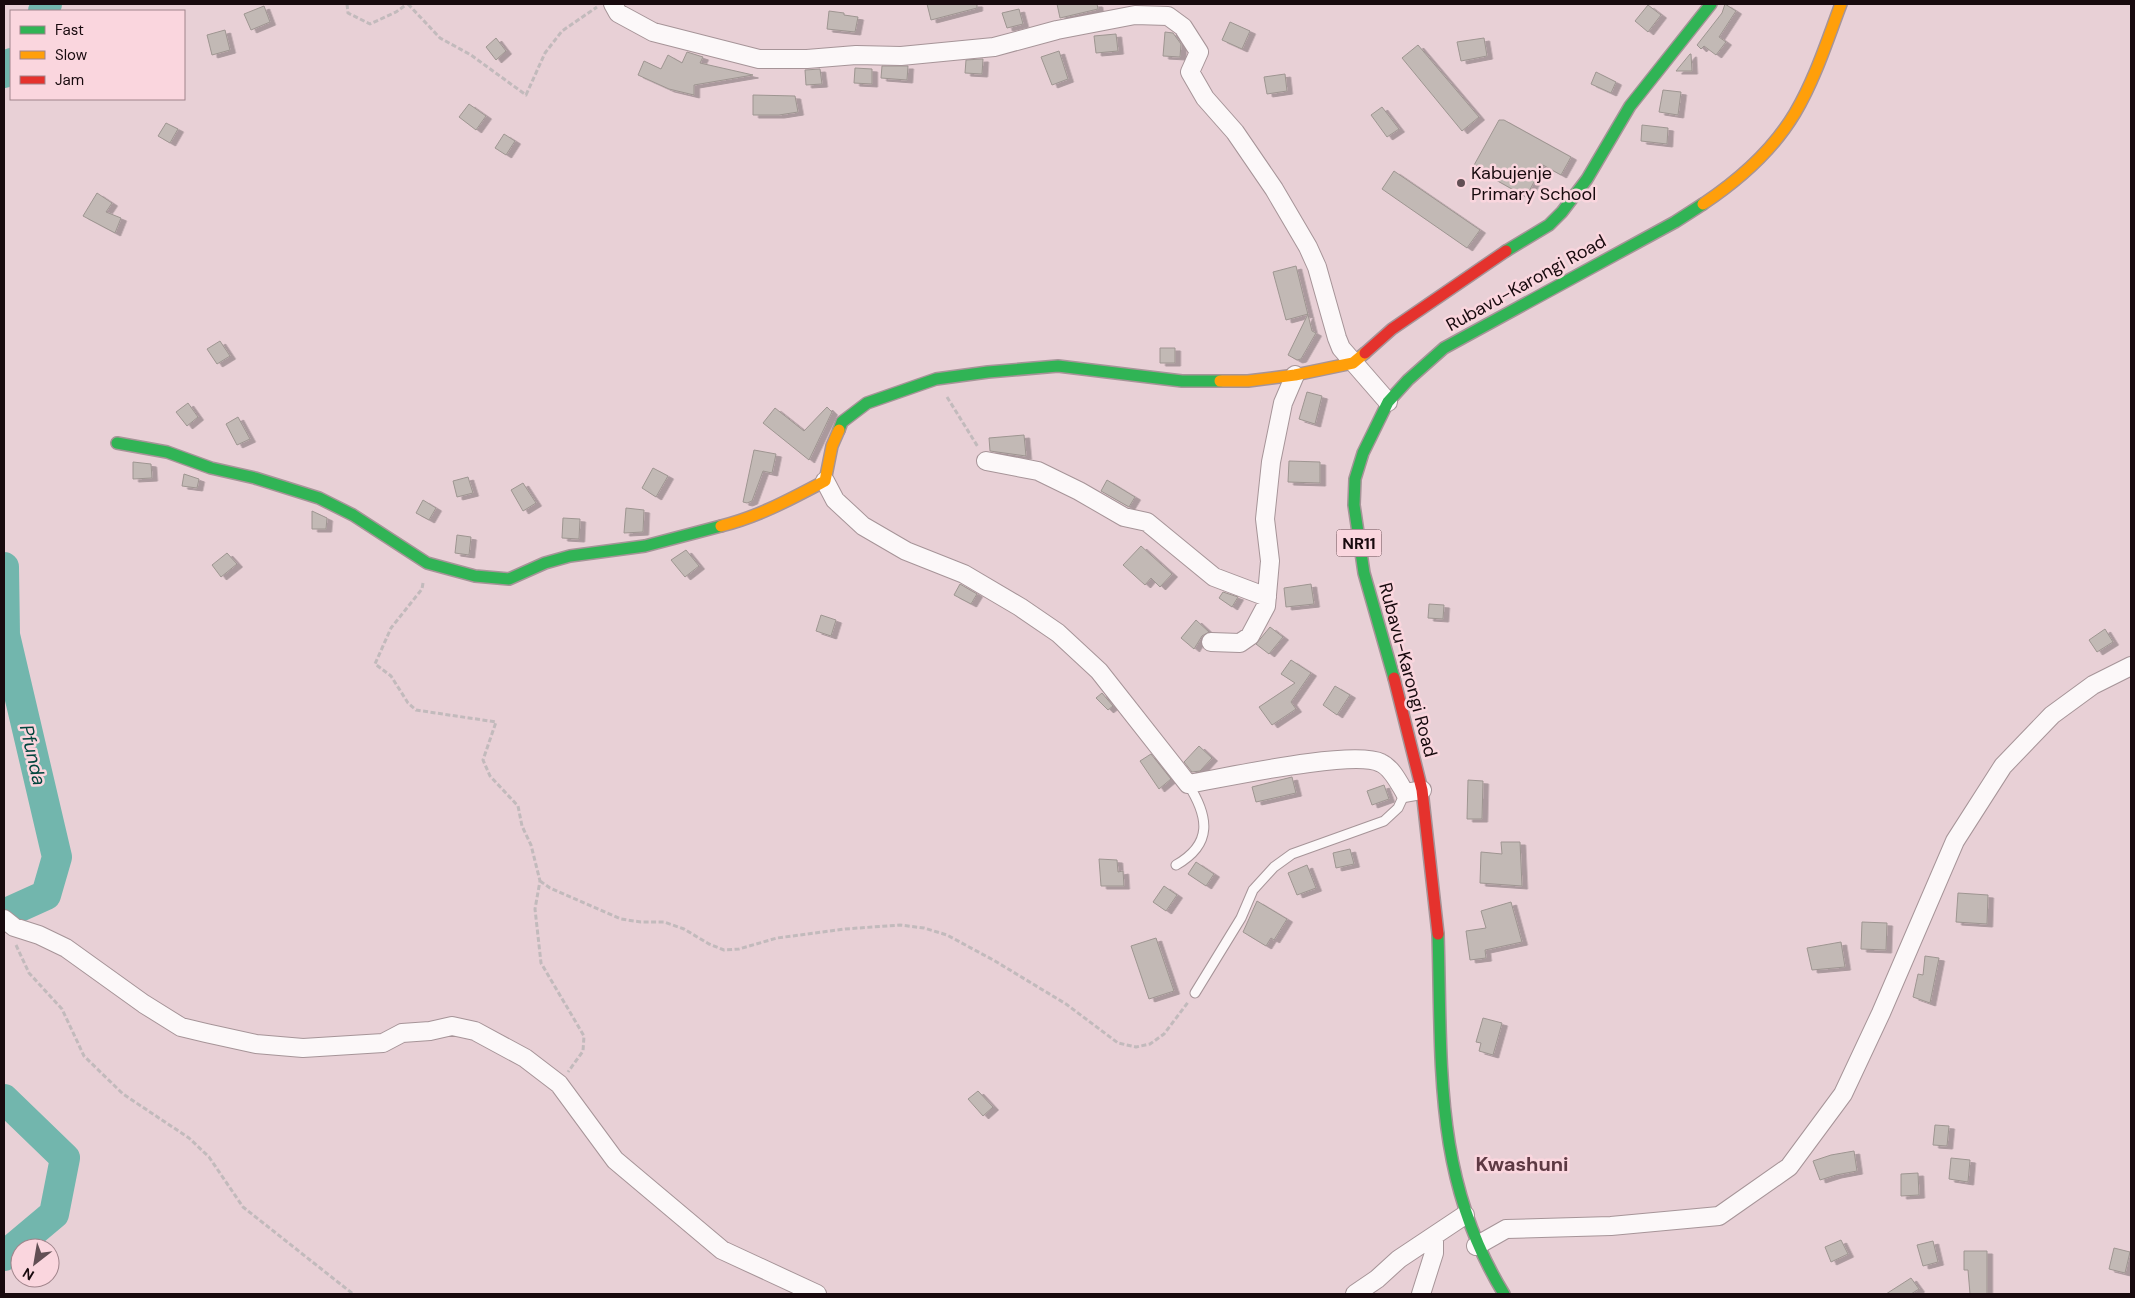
<svg xmlns="http://www.w3.org/2000/svg" width="2135" height="1298" font-family="'DM Sans',sans-serif">
<style>
.lines{fill:none;stroke-linecap:round;stroke-linejoin:round}
.river{stroke:#72b6ad;stroke-width:30}
.building{fill:#c2b9b5;stroke:#9e9591;filter:url(#shadow)}
.lane-casing{stroke:#a69498;stroke-width:11}
.street-casing{stroke:#a69498;stroke-width:20}
.fast-casing{stroke:#a69498;stroke-width:14}
.slow-casing{stroke:#a69498;stroke-width:14}
.jam-casing{stroke:#a69498;stroke-width:14}
.path{stroke:#c2babc;stroke-width:3;stroke-dasharray:5 2.5;stroke-linecap:butt}
.lane{stroke:#fcf8f9;stroke-width:9}
.street{stroke:#fcf8f9;stroke-width:18}
.fast{stroke:#30b455;stroke-width:11}
.slow{stroke:#ff9f0a;stroke-width:11}
.jam{stroke:#e5322d;stroke-width:11}
.poi-dot{fill:#614f54;stroke:#fad6de;stroke-width:2}
.labels{text-anchor:middle;dominant-baseline:central;stroke-width:5;stroke-linejoin:round;paint-order:stroke}
.shield{fill:#fad6de;stroke:#5c474c;stroke-width:1}
.shield-label{font-size:16px;font-weight:bold;fill:#180a0e}
.poi-label{font-size:18px;fill:#180a0e;stroke:#fad6de;text-anchor:start}
.street-label{font-size:18px;fill:#180a0e;stroke:#fad6de}
.water-label{font-size:19px;font-style:italic;fill:#01453d;stroke:#fad6de}
.quarter-label{font-size:20px;font-weight:bold;fill:#5d3943;stroke:#fad6de}
</style>
<defs>
<filter id="shadow"><feDropShadow dx="5.5" dy="3" stdDeviation="0" flood-color="#0004"/></filter>
</defs>
<rect width="100%" height="100%" fill="#e8d0d6"/>
<g class="lines">
<!-- river -->
<path class="river" d="M 43,11 L 47,4
M 4,73 L 11,63
M 4,567 L 5,635 L 57,857 L 46,895 L 4,914
M 4,1099 L 65,1158 L 54,1214 L 4,1256"/>
</g>
<!-- building -->
<path class="building" d="M 927,4 L 977,4 L 977,8 L 931,20 Z
M 1057,4 L 1097,4 L 1098,9 L 1060,18 Z
M 1725,4 L 1736,11 L 1719,37 L 1726,42 L 1716,55 L 1704,46 L 1701,49 L 1697,45 L 1722,13 Z
M 1648,5 L 1661,15 L 1648,32 L 1635,21 Z
M 264,6 L 270,22 L 251,30 L 244,14 Z
M 1019,9 L 1023,24 L 1007,28 L 1002,13 Z
M 829,11 L 844,13 L 844,15 L 858,17 L 855,32 L 827,29 Z
M 1230,22 L 1250,31 L 1242,49 L 1222,40 Z
M 225,30 L 230,50 L 212,55 L 207,35 Z
M 1165,32 L 1173,33 L 1181,44 L 1180,57 L 1163,56 Z
M 1116,34 L 1118,51 L 1096,53 L 1094,36 Z
M 496,38 L 506,51 L 496,60 L 486,47 Z
M 1484,38 L 1487,56 L 1461,61 L 1457,42 Z
M 1418,45 L 1479,117 L 1462,131 L 1402,58 Z
M 1059,51 L 1068,79 L 1052,85 L 1041,57 Z
M 687,52 L 703,57 L 700,63 L 753,75 L 694,85 L 694,95 L 669,89 L 638,75 L 644,61 L 661,69 L 668,55 L 682,63 Z
M 1690,54 L 1691,54 L 1692,71 L 1676,71 Z
M 981,59 L 983,59 L 982,74 L 965,73 L 966,60 Z
M 882,66 L 908,66 L 907,80 L 881,78 Z
M 855,68 L 872,69 L 872,84 L 854,83 Z
M 820,69 L 822,84 L 806,85 L 805,70 Z
M 1596,72 L 1616,82 L 1611,93 L 1591,84 Z
M 1285,74 L 1287,91 L 1267,94 L 1264,77 Z
M 1663,90 L 1681,92 L 1678,115 L 1659,112 Z
M 753,95 L 795,96 L 798,112 L 779,115 L 753,115 Z
M 469,104 L 486,116 L 476,130 L 459,117 Z
M 1382,107 L 1399,129 L 1387,137 L 1371,115 Z
M 1499,120 L 1504,120 L 1571,157 L 1561,175 L 1543,165 L 1526,197 L 1473,167 Z
M 166,123 L 178,129 L 170,143 L 158,136 Z
M 1642,125 L 1668,128 L 1667,144 L 1641,141 Z
M 504,134 L 515,141 L 506,155 L 495,148 Z
M 1394,171 L 1480,230 L 1467,248 L 1382,189 Z
M 97,193 L 112,203 L 106,212 L 121,218 L 115,233 L 83,216 Z
M 1296,266 L 1312,331 L 1316,333 L 1301,359 L 1297,360 L 1288,355 L 1308,314 L 1286,320 L 1273,272 Z
M 220,341 L 230,356 L 217,364 L 207,349 Z
M 1160,348 L 1175,348 L 1175,363 L 1160,363 Z
M 1307,392 L 1322,396 L 1315,424 L 1299,419 Z
M 188,403 L 198,417 L 187,426 L 176,412 Z
M 827,407 L 832,412 L 809,460 L 763,423 L 775,408 L 804,431 Z
M 238,417 L 250,439 L 237,445 L 226,424 Z
M 1024,435 L 1026,456 L 990,451 L 989,438 Z
M 754,450 L 776,454 L 772,473 L 763,471 L 752,501 L 747,503 L 743,502 Z
M 1289,461 L 1320,462 L 1320,483 L 1288,482 Z
M 133,462 L 151,464 L 152,478 L 133,479 Z
M 653,468 L 668,476 L 656,497 L 642,488 Z
M 184,474 L 199,479 L 197,488 L 182,486 Z
M 468,477 L 473,493 L 457,497 L 453,481 Z
M 1107,480 L 1135,497 L 1129,507 L 1101,491 Z
M 523,483 L 536,503 L 523,511 L 511,490 Z
M 423,500 L 436,508 L 429,520 L 416,513 Z
M 626,508 L 644,510 L 643,532 L 624,533 Z
M 312,511 L 327,518 L 326,529 L 312,529 Z
M 563,518 L 580,519 L 579,539 L 562,538 Z
M 457,535 L 471,537 L 469,555 L 455,553 Z
M 1141,546 L 1172,574 L 1160,587 L 1151,578 L 1145,585 L 1123,565 Z
M 686,550 L 699,566 L 685,577 L 671,560 Z
M 227,553 L 237,564 L 221,577 L 212,565 Z
M 960,584 L 977,594 L 971,604 L 954,595 Z
M 1311,584 L 1314,604 L 1286,607 L 1284,588 Z
M 1223,592 L 1238,597 L 1232,607 L 1219,598 Z
M 1429,604 L 1444,605 L 1443,619 L 1428,618 Z
M 821,615 L 836,620 L 831,636 L 816,631 Z
M 1196,620 L 1209,632 L 1202,636 L 1194,649 L 1181,638 Z
M 1270,627 L 1283,637 L 1269,654 L 1256,644 Z
M 2105,629 L 2113,642 L 2097,652 L 2089,640 Z
M 1291,660 L 1311,673 L 1291,702 L 1296,709 L 1272,725 L 1259,707 L 1295,683 L 1281,674 Z
M 1335,686 L 1350,695 L 1337,715 L 1323,705 Z
M 1102,693 L 1113,706 L 1108,710 L 1096,698 Z
M 1199,746 L 1212,758 L 1200,771 L 1192,772 L 1184,762 Z
M 1151,754 L 1171,779 L 1159,789 L 1140,761 Z
M 1292,777 L 1296,793 L 1256,802 L 1252,787 Z
M 1468,780 L 1483,781 L 1482,819 L 1467,819 Z
M 1384,785 L 1389,799 L 1372,805 L 1367,791 Z
M 1501,842 L 1520,842 L 1522,886 L 1480,883 L 1481,852 L 1502,854 Z
M 1350,849 L 1354,864 L 1336,868 L 1333,853 Z
M 1099,859 L 1117,860 L 1118,872 L 1123,871 L 1124,886 L 1101,886 Z
M 1196,862 L 1214,874 L 1206,886 L 1188,874 Z
M 1307,865 L 1316,888 L 1297,895 L 1288,873 Z
M 1164,886 L 1177,895 L 1166,911 L 1153,902 Z
M 1958,893 L 1988,895 L 1987,924 L 1956,922 Z
M 1257,901 L 1287,919 L 1274,940 L 1271,938 L 1266,946 L 1243,932 Z
M 1511,902 L 1522,942 L 1485,950 L 1486,958 L 1470,960 L 1466,931 L 1486,928 L 1481,911 Z
M 1862,922 L 1887,923 L 1886,950 L 1861,949 Z
M 1156,938 L 1174,991 L 1149,999 L 1131,946 Z
M 1841,942 L 1845,967 L 1812,970 L 1807,948 Z
M 1925,956 L 1939,958 L 1930,1003 L 1913,997 L 1918,974 L 1923,975 Z
M 1483,1018 L 1502,1023 L 1493,1055 L 1479,1051 L 1481,1043 L 1476,1042 Z
M 978,1091 L 993,1107 L 983,1116 L 968,1099 Z
M 1935,1125 L 1949,1126 L 1947,1146 L 1933,1145 Z
M 1854,1151 L 1857,1171 L 1836,1175 L 1820,1180 L 1813,1161 L 1831,1155 Z
M 1951,1158 L 1970,1160 L 1968,1182 L 1949,1179 Z
M 1918,1173 L 1919,1195 L 1901,1196 L 1901,1174 Z
M 1841,1240 L 1848,1254 L 1831,1262 L 1825,1247 Z
M 1933,1241 L 1938,1262 L 1923,1266 L 1917,1245 Z
M 2114,1248 L 2130,1252 L 2125,1273 L 2109,1269 Z
M 1964,1251 L 1987,1251 L 1987,1294 L 1970,1294 L 1968,1270 L 1964,1270 Z
M 1911,1278 L 1919,1289 L 1911,1294 L 1886,1294 Z"/>
<g class="lines">
<!-- lane casing -->
<g class="lane-casing">
<path id="lane" d="M 1176,865 C 1213,844 1209,817 1188,784
M 1195,993 L 1241,918 L 1253,890 L 1274,867 L 1292,854 L 1384,821 L 1398,808 L 1405,793"/>
</g>
<!-- street casing -->
<g class="street-casing">
<path id="street" d="M 613,4 L 618,13 L 653,32 L 759,59 L 807,59 L 856,55 L 901,56 L 994,47 L 1057,30 L 1135,15 L 1168,16 L 1183,27 L 1199,52 L 1190,72 L 1205,98 L 1235,132 L 1274,189 L 1308,247 L 1317,267 L 1337,338 L 1341,348 L 1388,402
M 986,461 L 1038,471 L 1079,491 L 1124,517 L 1147,522 L 1214,577 L 1267,597
M 825,481 L 835,500 L 863,526 L 906,551 L 964,574 L 1020,607 L 1058,633 L 1099,671 L 1188,784 C 1224,778 1354,749 1381,763 C 1392,768 1399,783 1405,793 L 1422,790
M 1211,642 L 1240,643 L 1250,636 L 1266,606 L 1270,561 L 1265,519 L 1271,462 L 1283,403 L 1295,375
M 4,919 L 14,927 L 39,935 L 66,948 L 144,1004 L 181,1027 L 206,1033 L 256,1044 L 303,1048 L 383,1043 L 402,1033 L 430,1031 L 452,1026 L 475,1031 L 525,1058 L 559,1084 L 615,1160 L 722,1250 L 817,1294
M 1476,1246 L 1506,1229 L 1611,1226 L 1719,1216 L 1789,1167 L 1843,1094 L 1881,1013 L 1955,841 L 2003,766 L 2052,715 L 2093,685 L 2131,666
M 1355,1294 L 1377,1279 L 1399,1259 L 1465,1215
M 1421,1294 L 1434,1253 L 1434,1236"/>
</g>
<!-- fast casing -->
<g class="fast-casing">
<path id="fast" d="M 1506,251 L 1549,225 L 1562,212 L 1587,179 L 1630,106 L 1711,4
M 839,430 L 842,422 L 867,403 L 936,379 L 988,372 L 1058,366 L 1182,381 L 1220,381
M 117,443 L 167,452 L 211,468 L 255,478 L 319,498 L 353,515 L 427,563 L 475,576 L 509,579 L 545,563 L 570,556 L 645,546 L 721,526
M 1394,678 L 1364,573 L 1354,505 L 1355,479 L 1363,453 L 1388,402 L 1408,380 L 1444,348 L 1675,222 L 1703,204
M 1438,934 C 1442,1065 1433,1178 1504,1294"/>
</g>
<!-- slow casing -->
<g class="slow-casing">
<path id="slow" d="M 1703,204 C 1739,180 1773,150 1795,113 C 1815,79 1827,41 1841,4
M 1220,381 L 1248,381 L 1295,375 L 1353,363 L 1365,353
M 721,526 C 758,517 791,499 825,481 L 832,446 L 839,430"/>
</g>
<!-- jam casing -->
<g class="jam-casing">
<path id="jam" d="M 1365,353 L 1392,329 L 1506,251
M 1394,678 L 1422,790 L 1438,934"/>
</g>
<!-- path -->
<path class="path" d="M 347,4 L 348,13 L 370,24 L 396,12 L 407,4
M 408,4 L 440,38 L 471,55 L 526,95 L 545,53 L 562,31 L 597,7
M 947,397 L 978,447
M 423,583 L 422,589 L 391,628 L 375,664 L 391,676 L 408,703 L 416,710 L 496,722 L 483,760 L 490,776 L 518,806 L 522,826 L 531,845 L 540,881 L 535,909 L 541,963 L 584,1036 L 583,1051 L 568,1072
M 540,881 L 550,888 L 621,919 L 641,922 L 664,922 L 684,929 L 709,944 L 724,950 L 739,949 L 777,938 L 845,929 L 900,925 L 924,928 L 947,935 L 995,961 L 1066,1004 L 1118,1043 L 1136,1047 L 1150,1044 L 1164,1034 L 1189,1001
M 16,945 L 29,973 L 62,1009 L 84,1056 L 123,1094 L 189,1138 L 209,1157 L 243,1207 L 353,1294"/>
<!-- lane -->
<use href="#lane" class="lane"/>
<!-- street -->
<use href="#street" class="street"/>
<!-- fast -->
<use href="#fast" class="fast"/>
<!-- slow -->
<use href="#slow" class="slow"/>
<!-- jam -->
<use href="#jam" class="jam"/>
</g>
<!-- markers -->
<circle class="poi-dot" cx="1461" cy="183" r="5"/>
<g class="labels">
<!-- shield labels -->
<rect class="shield" x="1336.5" y="529.5" width="45" height="27" rx="4"/>
<g class="shield-label">
<text x="1359" y="543">NR11</text>
</g>
<!-- poi labels -->
<g class="poi-label">
<text x="1471" y="173">Kabujenje<tspan x="1471" dy="21">Primary School</tspan></text>
</g>
<!-- street labels -->
<g class="street-label">
<text transform="translate(1526 283) rotate(-29)">Rubavu-Karongi Road</text>
<text transform="translate(1408 670) rotate(75)">Rubavu-Karongi Road</text>
</g>
<!-- water labels -->
<g class="water-label">
<text transform="translate(33 755) rotate(77)">Pfunda</text>
</g>
<!-- quarter labels -->
<g class="quarter-label">
<text x="1522" y="1164">Kwashuni</text>
</g>
</g>
<!-- border -->
<rect width="2135" height="1298" fill="none" stroke="#180a0e" stroke-width="10"/>
<!-- legend -->
<rect x="10" y="10" width="175" height="90" fill="#fad6de" stroke="#a0848b"/>
<rect x="20" y="26" width="25" height="8" fill="#30b455" stroke="#a0848b"/>
<text x="55" y="35" font-size="15" fill="#180a0e">Fast</text>
<rect x="20" y="51" width="25" height="8" fill="#ff9f0a" stroke="#a0848b"/>
<text x="55" y="60" font-size="15" fill="#180a0e">Slow</text>
<rect x="20" y="76" width="25" height="8" fill="#e5322d" stroke="#a0848b"/>
<text x="55" y="85" font-size="15" fill="#180a0e">Jam</text>
<!-- north arrow -->
<g transform="translate(35 1263) rotate(211)"><circle r="24" fill="#fad6de" stroke="#a0848b"/>
<path d="M0-4L9 19L0 12L-9 19Z" fill="#614f54"/>
<text y="-8" font-size="14" font-weight="bold" text-anchor="middle" fill="#180a0e">N</text>
</g>
</svg>
